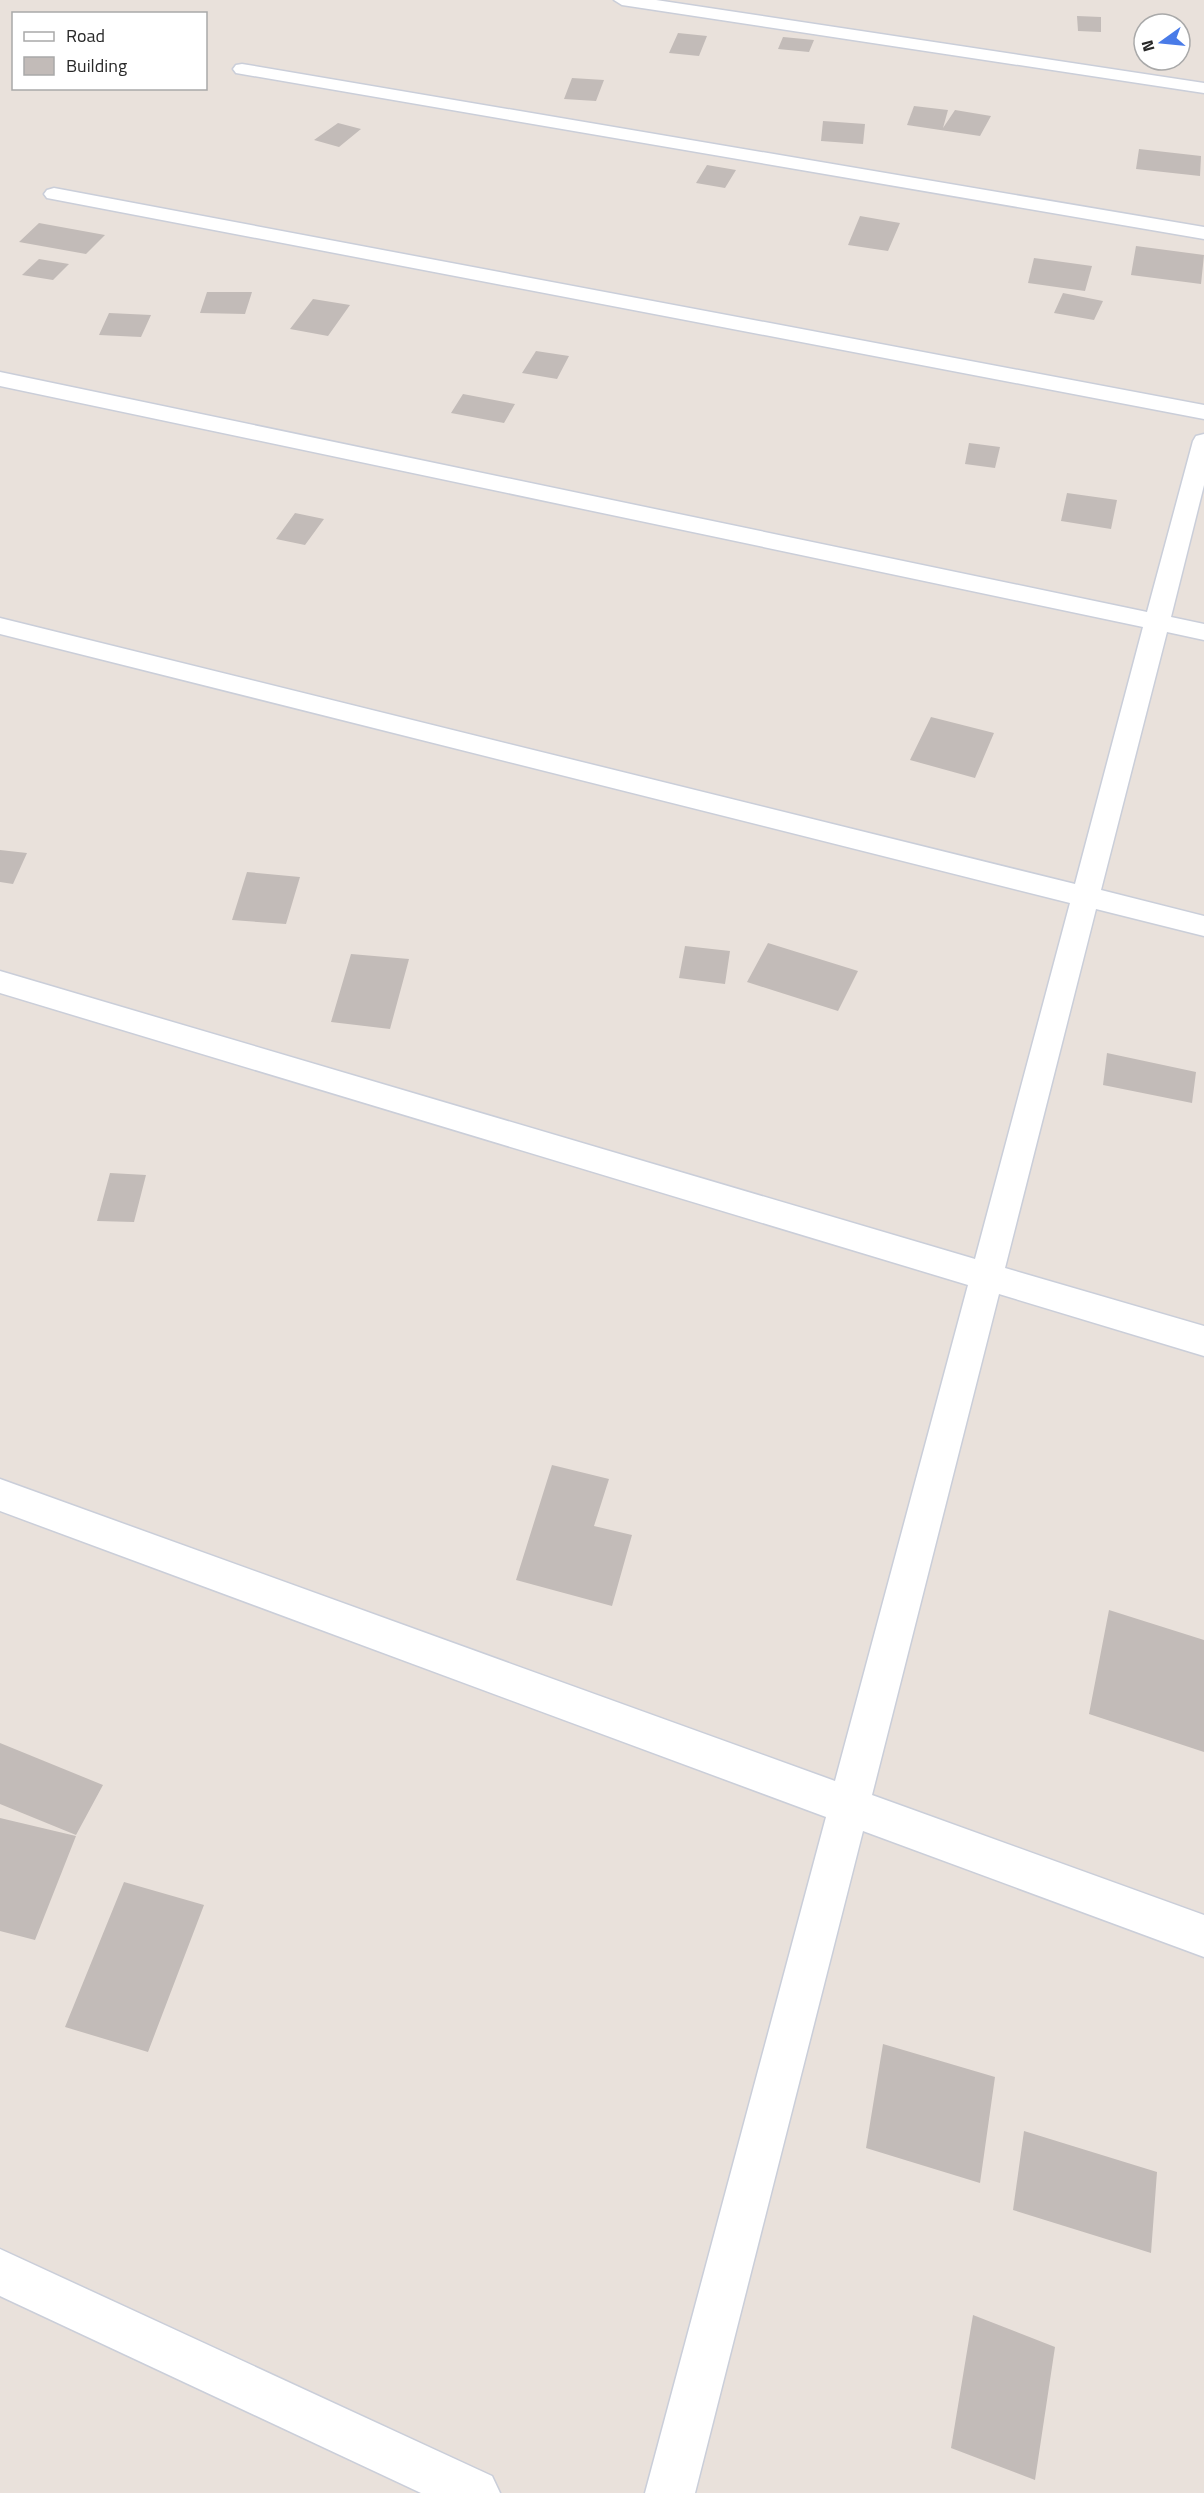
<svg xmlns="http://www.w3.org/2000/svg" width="1204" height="2493" font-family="'Titillium Web',sans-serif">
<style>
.building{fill:#c2bbb8}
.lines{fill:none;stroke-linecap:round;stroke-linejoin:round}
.minor-casing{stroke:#caced9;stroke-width:3}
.minor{fill:#fff;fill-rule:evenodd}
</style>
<rect width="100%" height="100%" fill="#e9e1db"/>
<!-- building -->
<path class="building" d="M 1077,16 L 1101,17 L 1101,32 L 1078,31 Z
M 678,33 L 707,36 L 699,56 L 669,53 Z
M 783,37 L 814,40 L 809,52 L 778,49 Z
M 572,78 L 604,80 L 596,101 L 564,99 Z
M 914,106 L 948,110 L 943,128 L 955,110 L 991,116 L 980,136 L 907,125 Z
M 823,121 L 865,124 L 863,144 L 821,141 Z
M 338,123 L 361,129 L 339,147 L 314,140 Z
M 1139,149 L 1201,156 L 1200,176 L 1136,169 Z
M 707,165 L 736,170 L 725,188 L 696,183 Z
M 860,216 L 900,223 L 888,251 L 848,245 Z
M 39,223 L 105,235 L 86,254 L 19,242 Z
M 1136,246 L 1204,255 L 1201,284 L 1131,275 Z
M 1034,258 L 1092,266 L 1085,291 L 1028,283 Z
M 39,259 L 69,264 L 53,280 L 22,275 Z
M 207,292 L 252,292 L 245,314 L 200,313 Z
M 1063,293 L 1103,301 L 1094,320 L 1054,313 Z
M 313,299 L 350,305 L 328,336 L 290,329 Z
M 109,313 L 151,315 L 141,337 L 99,335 Z
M 536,351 L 569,356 L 557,379 L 522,373 Z
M 463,394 L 515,404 L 504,423 L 451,413 Z
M 969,443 L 1000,447 L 995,468 L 965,464 Z
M 1067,493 L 1117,500 L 1111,529 L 1061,521 Z
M 295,513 L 324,519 L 305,545 L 276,539 Z
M 931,717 L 994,733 L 975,778 L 910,760 Z
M 0,850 L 27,853 L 13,884 L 0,882 Z
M 247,872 L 300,877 L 286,924 L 232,920 Z
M 768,943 L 858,971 L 838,1011 L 747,982 Z
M 685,946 L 730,951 L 725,984 L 679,978 Z
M 351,954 L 409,959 L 390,1029 L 331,1022 Z
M 1107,1053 L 1196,1072 L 1192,1103 L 1103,1085 Z
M 110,1173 L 146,1175 L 134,1222 L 97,1221 Z
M 552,1465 L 609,1479 L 594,1526 L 632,1535 L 612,1606 L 516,1580 Z
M 1109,1610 L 1204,1640 L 1204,1752 L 1089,1714 Z
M 0,1743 L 103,1785 L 76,1835 L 0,1804 Z
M 0,1818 L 76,1836 L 35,1940 L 0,1931 Z
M 124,1882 L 204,1905 L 148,2052 L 65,2027 Z
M 883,2044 L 995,2077 L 980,2183 L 866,2148 Z
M 1024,2131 L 1157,2172 L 1151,2253 L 1013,2210 Z
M 973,2315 L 1055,2347 L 1035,2480 L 951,2448 Z"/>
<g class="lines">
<!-- minor casing -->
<g class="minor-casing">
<path id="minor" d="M 614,0 L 656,0 L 1204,83 L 1204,93 L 622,5 Z
M 242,64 L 1204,227 L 1204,239 L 236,73 L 233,69 L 236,65 Z
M 54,188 L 1204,405 L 1204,419 L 47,198 L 44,194 L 47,190 Z
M 0,372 L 1147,612 L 1193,441 L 1196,436 L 1204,434 L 1204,485 L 1171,617 L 1204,624 L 1204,640 L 1167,632 L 1101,890 L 1204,916 L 1204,936 L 1096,909 L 1005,1268 L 1204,1326 L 1204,1356 L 999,1294 L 872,1795 L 1204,1915 L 1204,1957 L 863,1831 L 695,2493 L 645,2493 L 826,1817 L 0,1511 L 0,1479 L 835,1781 L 968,1285 L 0,993 L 0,971 L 975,1259 L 1070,903 L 0,634 L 0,618 L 1075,884 L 1143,627 L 0,386 Z
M 0,2249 L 492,2476 L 500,2493 L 421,2493 L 0,2296 Z"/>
</g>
<!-- minor -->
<use href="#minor" class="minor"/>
</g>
<!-- legend -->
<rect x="12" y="12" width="195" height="78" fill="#ffffff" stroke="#a9a9a9" stroke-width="1.5"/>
<rect x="24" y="32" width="30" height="9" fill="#ffffff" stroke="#a9a9a9" stroke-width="1.5"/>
<text x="66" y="42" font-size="18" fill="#282828">Road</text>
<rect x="24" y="57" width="30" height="18" fill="#c2bbb8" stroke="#a9a9a9" stroke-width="1.5"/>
<text x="66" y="72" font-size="18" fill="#282828">Building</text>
<!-- north arrow -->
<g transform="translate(1162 42) rotate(255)"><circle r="28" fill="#ffffff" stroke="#a9a9a9" stroke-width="1.5"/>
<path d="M0-4.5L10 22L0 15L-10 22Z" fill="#497be8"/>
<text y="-9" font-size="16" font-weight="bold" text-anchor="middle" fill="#282828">N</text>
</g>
</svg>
